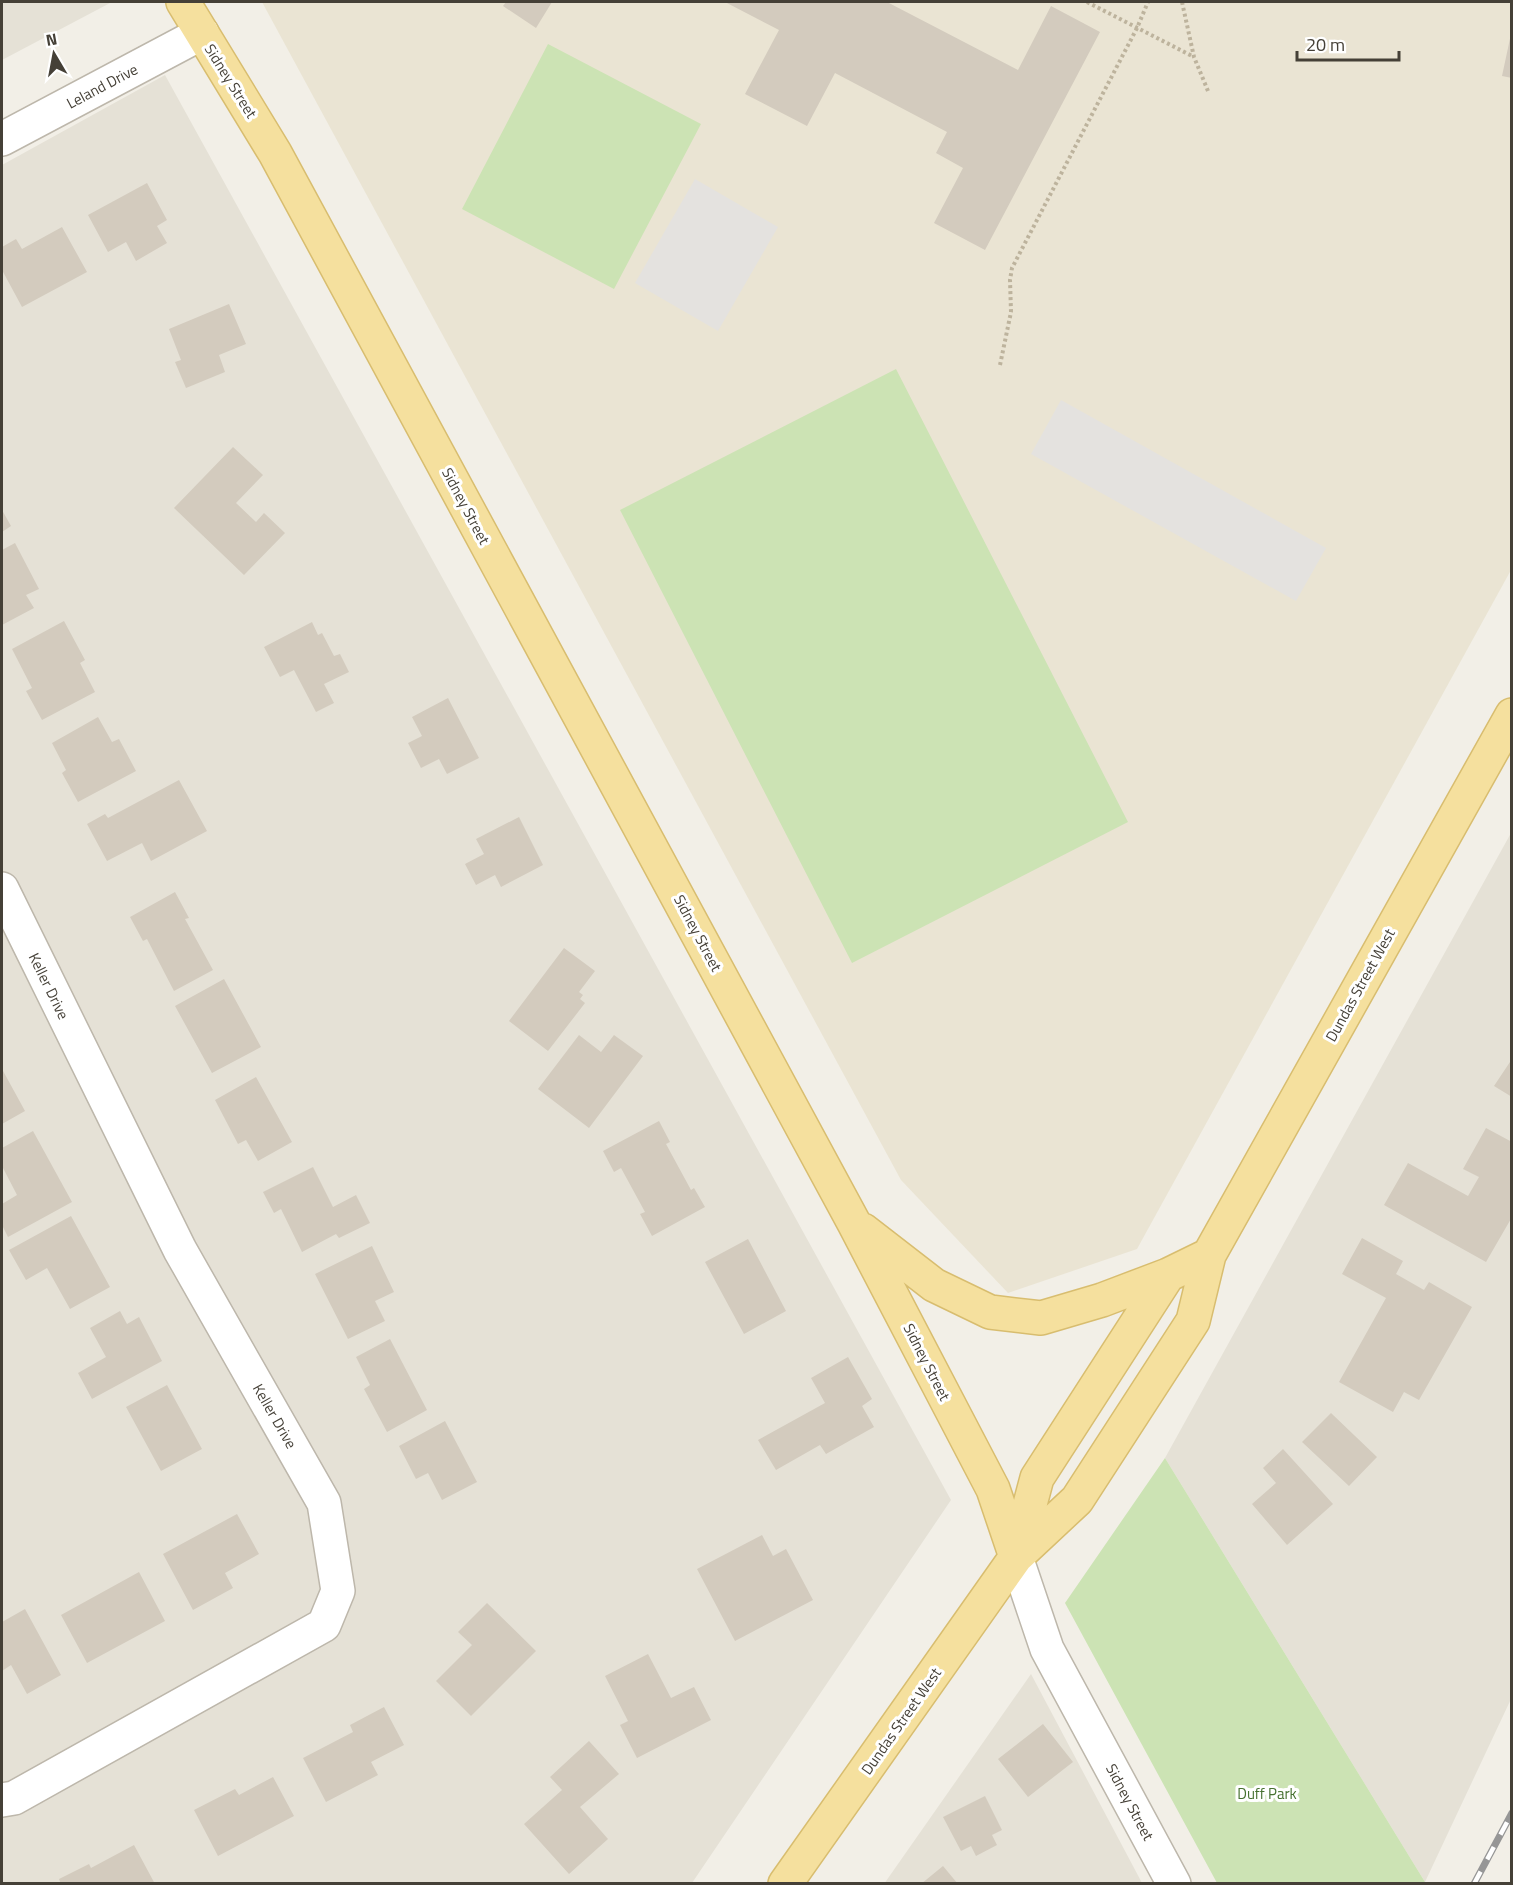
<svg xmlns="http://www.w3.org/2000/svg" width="1513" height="1885" font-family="'Titillium Web',sans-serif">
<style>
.residential{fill:#e5e1d6}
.education{fill:#eae4d3}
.green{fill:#cce3b4}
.parking{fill:#e4e2df}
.building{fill:#d3cbbe}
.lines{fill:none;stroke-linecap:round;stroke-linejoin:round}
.minor-casing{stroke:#bdb7ab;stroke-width:36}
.major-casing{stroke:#d8bd6f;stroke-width:36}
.path{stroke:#bdb39d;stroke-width:4;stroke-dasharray:3 3;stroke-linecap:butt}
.minor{stroke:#fff;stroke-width:33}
.major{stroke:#f5e09e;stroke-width:33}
.rail-casing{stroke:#969696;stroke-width:7}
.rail{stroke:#fff;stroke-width:4.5;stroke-dasharray:14;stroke-linecap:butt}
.labels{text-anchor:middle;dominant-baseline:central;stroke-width:6;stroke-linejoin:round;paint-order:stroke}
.street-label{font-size:15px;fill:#454037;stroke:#fff}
.park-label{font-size:15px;fill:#467130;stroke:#fff}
</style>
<rect width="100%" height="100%" fill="#f2efe7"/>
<!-- residential -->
<path class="residential" d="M 2,2 L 112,2 L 2,60 Z
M 165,75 L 951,1500 L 692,1883 L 2,1883 L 2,165 Z
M 1511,833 L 1511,1699 L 1425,1882 L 1165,1458 Z
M 1031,1674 L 1142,1883 L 884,1884 Z"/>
<!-- education -->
<path class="education" d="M 262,2 L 1511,2 L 1511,570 L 1137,1249 L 1008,1293 L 901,1180 Z"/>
<!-- green -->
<path class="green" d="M 548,44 L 701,124 L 614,289 L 462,209 Z
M 896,369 L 1128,822 L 852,963 L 620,510 Z
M 1165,1458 L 1425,1882 L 1424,1883 L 1217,1883 L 1065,1603 Z"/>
<!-- parking -->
<path class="parking" d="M 695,179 L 778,227 L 718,331 L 635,283 Z
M 1061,400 L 1326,548 L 1296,601 L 1031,454 Z"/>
<!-- building -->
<path class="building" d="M 506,2 L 552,2 L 536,28 L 503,6 Z
M 725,2 L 887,2 L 1018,70 L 1051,6 L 1100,32 L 985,250 L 934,223 L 963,168 L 936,153 L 947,132 L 835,73 L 807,126 L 745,94 L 779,30 Z
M 1511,34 L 1512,35 L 1512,78 L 1502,76 Z
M 147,183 L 167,220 L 157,226 L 167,243 L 136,261 L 126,242 L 108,252 L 88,215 Z
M 62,227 L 87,272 L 22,307 L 2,270 L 2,247 L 16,239 L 22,249 Z
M 229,304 L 246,344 L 219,355 L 225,372 L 186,388 L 175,362 L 181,360 L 169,329 Z
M 233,447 L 263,475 L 236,503 L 256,522 L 264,513 L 285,533 L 244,575 L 174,508 Z
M 2,510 L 11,526 L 2,532 Z
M 15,543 L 39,589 L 26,595 L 34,608 L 2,625 L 2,550 Z
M 64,621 L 85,660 L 80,663 L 95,692 L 42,720 L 26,691 L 32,688 L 12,649 Z
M 312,622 L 318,635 L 322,633 L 334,656 L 340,654 L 349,672 L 324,684 L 334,703 L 316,712 L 294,670 L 280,677 L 264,647 Z
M 448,698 L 479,758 L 447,774 L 439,759 L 421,768 L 408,743 L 422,736 L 412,717 Z
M 98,717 L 112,742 L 119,739 L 136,771 L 78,802 L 62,773 L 66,770 L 52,743 Z
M 179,780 L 207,831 L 151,861 L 142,843 L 107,861 L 87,824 L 105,814 L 108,818 Z
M 519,817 L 543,865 L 501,887 L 495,875 L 476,885 L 465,864 L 484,854 L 476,839 Z
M 175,892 L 189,918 L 185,919 L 213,970 L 174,991 L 147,939 L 143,941 L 130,917 Z
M 564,948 L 595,971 L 579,992 L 583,995 L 580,999 L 585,1003 L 548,1051 L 509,1021 Z
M 224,979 L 261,1047 L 212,1073 L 175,1006 Z
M 579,1035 L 601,1052 L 614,1035 L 643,1056 L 589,1128 L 538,1089 Z
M 1512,1059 L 1512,1097 L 1494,1086 Z
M 2,1069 L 25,1111 L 2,1124 Z
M 256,1077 L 292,1142 L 258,1161 L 246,1140 L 238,1144 L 215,1100 Z
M 659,1121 L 670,1142 L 666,1144 L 691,1190 L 694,1188 L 705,1207 L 652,1236 L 640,1214 L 645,1212 L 621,1168 L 614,1172 L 603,1151 Z
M 1486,1128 L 1512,1142 L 1512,1217 L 1486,1262 L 1384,1205 L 1408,1163 L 1468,1196 L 1479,1177 L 1463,1169 Z
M 33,1131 L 72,1202 L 8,1237 L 2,1225 L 2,1204 L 17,1195 L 2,1166 L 2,1148 Z
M 313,1167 L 333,1207 L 356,1195 L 370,1223 L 339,1238 L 336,1234 L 302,1252 L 281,1209 L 274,1213 L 263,1192 Z
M 71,1216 L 110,1287 L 70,1309 L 47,1268 L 26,1280 L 9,1250 Z
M 1362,1238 L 1403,1261 L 1396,1274 L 1424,1290 L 1429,1282 L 1472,1307 L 1419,1400 L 1404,1392 L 1393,1412 L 1339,1382 L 1386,1298 L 1342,1274 Z
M 748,1239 L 786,1311 L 744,1334 L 705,1262 Z
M 372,1246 L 394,1292 L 375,1301 L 385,1321 L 348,1339 L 315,1274 Z
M 120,1311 L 127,1324 L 139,1317 L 162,1361 L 92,1399 L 78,1373 L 106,1357 L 90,1328 Z
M 390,1339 L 427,1410 L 387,1432 L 364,1389 L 370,1385 L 356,1357 Z
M 848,1357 L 872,1399 L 862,1406 L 874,1427 L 826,1454 L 820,1445 L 776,1470 L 758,1440 L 825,1403 L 811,1378 Z
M 167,1385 L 202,1449 L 161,1471 L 126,1407 Z
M 1331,1413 L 1377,1457 L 1349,1486 L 1302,1442 Z
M 445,1421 L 477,1482 L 442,1500 L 428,1473 L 416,1479 L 399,1446 Z
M 1283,1449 L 1333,1504 L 1287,1545 L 1252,1504 L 1276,1483 L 1263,1468 Z
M 237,1514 L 259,1554 L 225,1573 L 233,1588 L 193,1610 L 163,1554 Z
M 762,1535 L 773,1556 L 786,1549 L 813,1600 L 735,1641 L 697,1569 Z
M 139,1572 L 165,1621 L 87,1663 L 61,1615 Z
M 487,1603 L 536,1651 L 471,1716 L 436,1681 L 472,1645 L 458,1632 Z
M 25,1609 L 61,1675 L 27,1694 L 11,1665 L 2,1671 L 2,1622 Z
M 648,1654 L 671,1698 L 694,1687 L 711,1720 L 637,1758 L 620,1725 L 628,1721 L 605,1676 Z
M 384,1707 L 404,1745 L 371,1762 L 378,1775 L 326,1802 L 303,1758 L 353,1732 L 350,1725 Z
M 1043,1724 L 1073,1762 L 1028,1797 L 998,1759 Z
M 589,1741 L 619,1774 L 580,1807 L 608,1839 L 569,1874 L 524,1824 L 562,1790 L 550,1777 Z
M 273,1777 L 294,1816 L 218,1856 L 194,1810 L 235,1789 L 239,1795 Z
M 985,1796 L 1002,1830 L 992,1835 L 997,1845 L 976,1856 L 971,1846 L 961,1851 L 943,1817 Z
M 134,1845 L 155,1884 L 61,1884 L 59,1879 L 89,1864 L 91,1868 Z
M 943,1866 L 958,1884 L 921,1884 Z"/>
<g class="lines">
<!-- minor casing -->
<g class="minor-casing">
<path id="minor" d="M 2,139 L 202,33
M 2,889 L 180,1250 L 324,1503 L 338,1591 L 324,1625 L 14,1798 L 2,1800
M 1016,1557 L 1047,1649 L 1174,1884"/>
</g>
<!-- major casing -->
<g class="major-casing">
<path id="major" d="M 183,2 L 275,153 L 854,1223 L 993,1489 L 1016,1557
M 863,1230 L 934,1285 L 990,1312 L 1041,1318 L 1102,1300 L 1168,1275
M 1016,1557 L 1037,1478 L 1168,1275 L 1209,1255
M 785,1884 L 1016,1557 L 1077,1500 L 1193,1321 L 1209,1255 L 1512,715"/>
</g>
<!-- path -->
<path class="path" d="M 1087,2 L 1194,57
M 1182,2 L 1194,57 L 1208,91
M 1000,365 L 1011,312 L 1010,280 L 1012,268 L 1137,28 L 1148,2"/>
<!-- minor -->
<use href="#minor" class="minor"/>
<!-- major -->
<use href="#major" class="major"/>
<!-- rail casing -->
<g class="rail-casing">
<path id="rail" d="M 1474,1884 L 1512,1813"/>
</g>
<!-- rail -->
<use href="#rail" class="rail"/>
</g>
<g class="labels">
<!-- street labels -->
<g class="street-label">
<text transform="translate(231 81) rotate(58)">Sidney Street</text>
<text transform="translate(102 86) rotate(-28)">Leland Drive</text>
<text transform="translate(466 506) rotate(62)">Sidney Street</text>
<text transform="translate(698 933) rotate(62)">Sidney Street</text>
<text transform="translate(1360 985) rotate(-61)">Dundas Street West</text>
<text transform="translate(49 986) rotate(64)">Keller Drive</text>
<text transform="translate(927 1362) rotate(63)">Sidney Street</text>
<text transform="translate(275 1416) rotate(60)">Keller Drive</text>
<text transform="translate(901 1721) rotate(-55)">Dundas Street West</text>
<text transform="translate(1130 1802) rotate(62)">Sidney Street</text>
</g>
<!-- park labels -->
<g class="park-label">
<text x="1267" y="1793">Duff Park</text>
</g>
</g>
<!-- border -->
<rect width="1513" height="1885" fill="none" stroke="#454037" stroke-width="6"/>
<!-- north arrow -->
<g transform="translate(54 54) rotate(350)" stroke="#ffffff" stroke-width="4.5" paint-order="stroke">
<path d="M0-4.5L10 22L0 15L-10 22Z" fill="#454037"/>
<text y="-9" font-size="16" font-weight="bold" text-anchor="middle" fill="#454037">N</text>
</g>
<!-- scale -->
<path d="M1297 51v9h102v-9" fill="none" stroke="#454037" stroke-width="3"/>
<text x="1306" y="51" font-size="18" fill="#454037" stroke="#ffffff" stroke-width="4.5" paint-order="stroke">20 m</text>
</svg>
